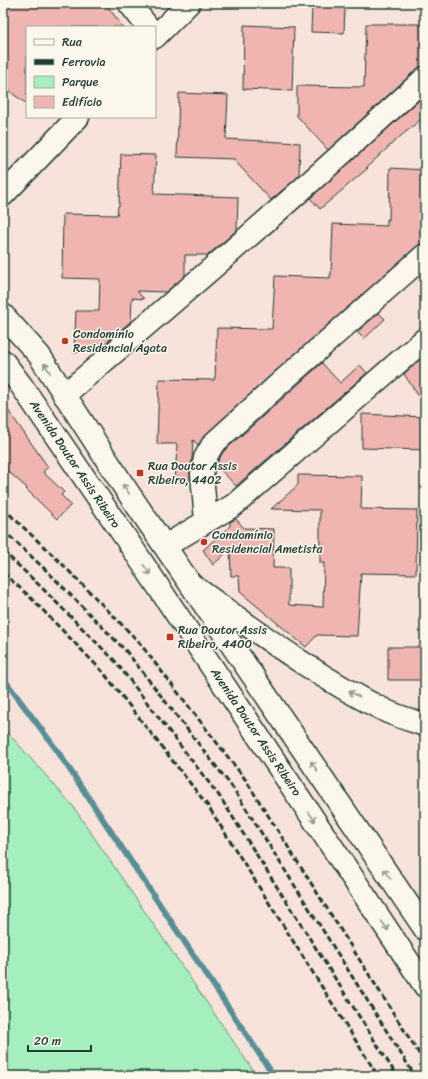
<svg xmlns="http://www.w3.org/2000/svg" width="428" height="1079" font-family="Sriracha,sans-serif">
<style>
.green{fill:#a5efbe;stroke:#629679}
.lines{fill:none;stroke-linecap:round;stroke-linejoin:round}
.stream{stroke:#569096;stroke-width:6}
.building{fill:#f1b5b1;stroke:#1f3d34}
.street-casing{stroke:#1f3d34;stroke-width:25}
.secondary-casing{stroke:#1f3d34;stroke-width:25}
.primary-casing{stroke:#1f3d34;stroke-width:25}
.street{stroke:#fbf7ec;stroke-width:22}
.secondary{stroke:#fbf7ec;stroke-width:22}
.primary{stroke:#fbf7ec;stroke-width:22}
.rail{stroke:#1f3d34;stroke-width:3;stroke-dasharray:6 3;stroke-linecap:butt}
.oneway{stroke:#8d9a90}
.poi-dot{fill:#c8321e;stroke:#fbf7ec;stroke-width:1.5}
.labels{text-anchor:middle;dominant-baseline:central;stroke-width:3;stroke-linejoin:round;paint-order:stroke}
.poi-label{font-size:12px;fill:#1f3d34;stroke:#fbf7ec;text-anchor:start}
.street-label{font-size:12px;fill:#1f3d34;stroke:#fbf7ec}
</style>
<rect width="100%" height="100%" fill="#f8e3da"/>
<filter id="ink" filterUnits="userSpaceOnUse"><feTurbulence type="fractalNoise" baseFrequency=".025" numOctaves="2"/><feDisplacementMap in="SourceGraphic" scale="8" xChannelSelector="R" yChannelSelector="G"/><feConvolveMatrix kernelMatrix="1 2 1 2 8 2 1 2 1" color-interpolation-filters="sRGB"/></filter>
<g filter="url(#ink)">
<!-- green -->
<path class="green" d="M 3,727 L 72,805 L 257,1076 L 3,1076 Z"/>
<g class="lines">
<!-- stream -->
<path class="stream" d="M 3,678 L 56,749 L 274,1076"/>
</g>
<!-- building -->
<path class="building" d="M 3,3 L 105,3 L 123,27 L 27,27 L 27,104 L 13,94 L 3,83 Z
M 313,3 L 345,3 L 344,33 L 311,32 L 312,4 Z
M 366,24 L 419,24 L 419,25 L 425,25 L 425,66 L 417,69 L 328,150 L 297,116 L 297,86 L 364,87 Z
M 244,25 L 294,27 L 292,91 L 243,89 Z
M 179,93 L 228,95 L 226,139 L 300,143 L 299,176 L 271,200 L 235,161 L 235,159 L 177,157 Z
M 425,95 L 425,116 L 396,140 L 366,168 L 368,168 L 320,209 L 310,198 Z
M 121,154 L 156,155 L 154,194 L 238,197 L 237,230 L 208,255 L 185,255 L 185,276 L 166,292 L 137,291 L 144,299 L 132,298 L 131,321 L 99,349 L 74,353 L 76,311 L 99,311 L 100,279 L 62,278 L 63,214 L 117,215 L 118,206 L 119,206 Z
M 390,168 L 424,170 L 422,220 L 424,220 L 423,243 L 417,246 L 271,375 L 205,435 L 198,445 L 193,440 L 192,458 L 190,472 L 190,482 L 175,482 L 177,444 L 157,444 L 159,379 L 214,380 L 214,378 L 215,378 L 217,328 L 272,329 L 275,276 L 330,278 L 330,275 L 331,275 L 333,224 L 387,226 L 387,219 L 389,220 Z
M 379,313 L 385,319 L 364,339 L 357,332 Z
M 419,360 L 425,361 L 425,406 L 404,374 Z
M 322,363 L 340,383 L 360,365 L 367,373 L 236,486 L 216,465 L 223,452 Z
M 3,403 L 48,467 L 43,472 L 64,492 L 61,495 L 71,505 L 57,519 L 26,489 L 27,488 L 3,467 Z
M 362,414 L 425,417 L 425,450 L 362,448 Z
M 298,475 L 362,476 L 361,509 L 417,510 L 416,574 L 361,573 L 357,636 L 317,635 L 306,647 L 240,592 L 239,576 L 231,576 L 230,549 L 213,565 L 203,550 L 230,526 L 230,522 L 236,519 L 244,528 L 274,529 L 273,568 L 289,568 L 289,605 L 323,607 L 324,563 L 320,563 L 320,510 L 271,509 L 298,485 Z
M 388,647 L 425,647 L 425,680 L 388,680 Z"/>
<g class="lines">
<!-- street casing -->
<g class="street-casing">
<path id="street" d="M 129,3 L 148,27
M 155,37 L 189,3
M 3,195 L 78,117
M 64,395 C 187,291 307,187 425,78
M 206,521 L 202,474 L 205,458 L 213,444 L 279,384 L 425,255
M 165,546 L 234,505 L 425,339"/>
</g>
<!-- secondary casing -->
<g class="secondary-casing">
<path id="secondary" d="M 193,586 C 256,631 318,678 388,712 C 400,717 413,721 425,725"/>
</g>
<!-- primary casing -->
<g class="primary-casing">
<path id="primary" d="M 3,315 L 39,355 L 123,485 L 425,929
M 3,361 L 21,385 L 125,537 L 425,986"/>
</g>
<!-- street -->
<use href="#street" class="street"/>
<!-- secondary -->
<use href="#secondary" class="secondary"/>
<!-- primary -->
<use href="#primary" class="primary"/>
<!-- rail -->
<path class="rail" d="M 3,508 L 60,562 L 138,641 L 245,779 L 425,1063
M 3,530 L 49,573 L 126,651 L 233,788 L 415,1076
M 3,551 L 38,584 L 115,661 L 220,797 L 397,1076
M 3,573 L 28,595 L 103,672 L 208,806 L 378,1076"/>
</g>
<!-- one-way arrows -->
<defs><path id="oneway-shaft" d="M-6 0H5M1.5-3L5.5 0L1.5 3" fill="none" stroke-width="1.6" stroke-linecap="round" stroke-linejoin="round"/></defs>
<g class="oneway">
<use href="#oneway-shaft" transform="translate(47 368) rotate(-123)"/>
<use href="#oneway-shaft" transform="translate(126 489) rotate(-124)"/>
<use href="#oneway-shaft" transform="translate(147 570) rotate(56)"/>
<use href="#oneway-shaft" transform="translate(354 694) rotate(-152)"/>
<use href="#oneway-shaft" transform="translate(314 766) rotate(-124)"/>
<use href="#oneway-shaft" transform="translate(312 817) rotate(56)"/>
<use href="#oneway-shaft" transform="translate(387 874) rotate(-125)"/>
<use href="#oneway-shaft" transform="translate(385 926) rotate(56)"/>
</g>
</g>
<!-- markers -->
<g class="poi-dot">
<circle cx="65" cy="341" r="4"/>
<rect x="136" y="469" width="8" height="8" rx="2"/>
<circle cx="204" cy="542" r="4"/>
<rect x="166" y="633" width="8" height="8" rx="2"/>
</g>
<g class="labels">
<!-- poi labels -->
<g class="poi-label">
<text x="73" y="334">Condomínio<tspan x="73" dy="14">Residencial Ágata</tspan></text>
<text x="148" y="466">Rua Doutor Assis<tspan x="148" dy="14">Ribeiro, 4402</tspan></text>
<text x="212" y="535">Condomínio<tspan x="212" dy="14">Residencial Ametista</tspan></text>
<text x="178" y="630">Rua Doutor Assis<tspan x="178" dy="14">Ribeiro, 4400</tspan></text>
</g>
<!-- street labels -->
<g class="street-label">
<text transform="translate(75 464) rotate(56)">Avenida Doutor Assis Ribeiro</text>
<text transform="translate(256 732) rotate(56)">Avenida Doutor Assis Ribeiro</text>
</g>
</g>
<!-- margin -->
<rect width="428" height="1079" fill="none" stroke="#fbf7ec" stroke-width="16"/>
<rect x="8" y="8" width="412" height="1063" fill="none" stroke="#1f3d34" stroke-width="1.5" filter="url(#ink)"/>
<!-- legend -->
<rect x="26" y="26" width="130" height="92" fill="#fbf7ec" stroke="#a3ada2"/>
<rect x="34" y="39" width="20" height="6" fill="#fbf7ec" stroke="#a3ada2"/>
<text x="62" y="46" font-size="12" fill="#1f3d34">Rua</text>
<rect x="34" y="59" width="20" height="6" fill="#1f3d34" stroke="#a3ada2"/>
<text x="62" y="66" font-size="12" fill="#1f3d34">Ferrovia</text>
<rect x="34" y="76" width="20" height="12" fill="#a5efbe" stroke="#a3ada2"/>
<text x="62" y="86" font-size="12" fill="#1f3d34">Parque</text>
<rect x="34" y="96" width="20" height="12" fill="#f1b5b1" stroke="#a3ada2"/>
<text x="62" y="106" font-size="12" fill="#1f3d34">Edifício</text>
<!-- scale -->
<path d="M28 1045v6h63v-6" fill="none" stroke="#1f3d34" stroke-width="2"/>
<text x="34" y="1045" font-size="12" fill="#1f3d34" stroke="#fbf7ec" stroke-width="3" paint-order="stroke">20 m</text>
</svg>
